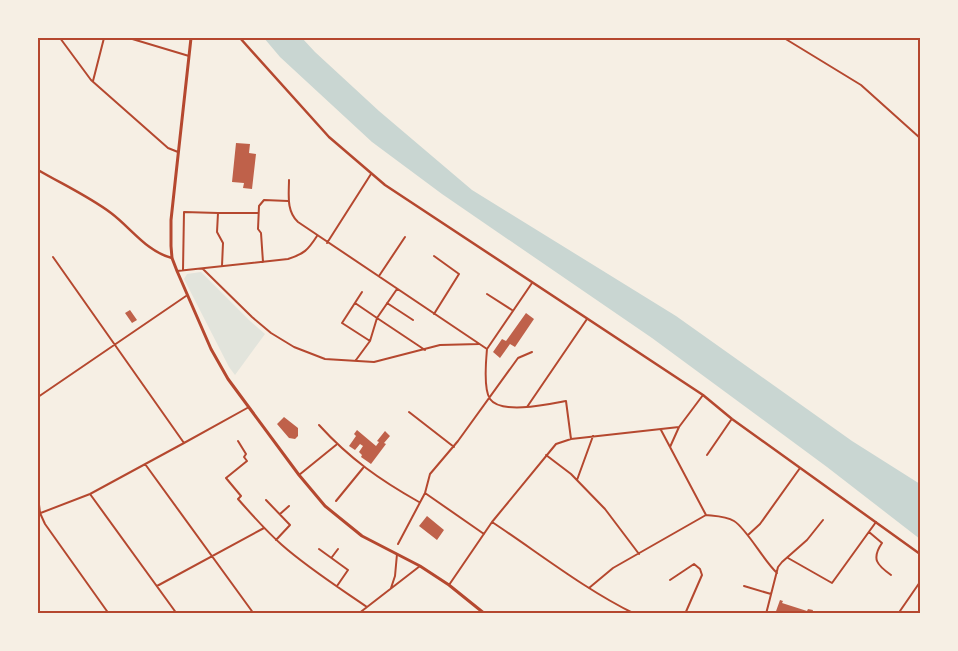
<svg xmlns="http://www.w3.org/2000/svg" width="958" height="651" font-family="'Roboto Condensed',sans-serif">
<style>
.green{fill:#e2e4dc}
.water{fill:#c9d6d2}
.building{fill:#bf614a}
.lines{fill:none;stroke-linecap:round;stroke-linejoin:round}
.minor{stroke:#b5482f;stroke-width:2}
.tertiary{stroke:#b5482f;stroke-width:2.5}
.primary{stroke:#b5482f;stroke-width:3}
.neatline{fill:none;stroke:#b5482f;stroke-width:2}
</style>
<rect width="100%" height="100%" fill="#f6efe4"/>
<!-- green -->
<path class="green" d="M 201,272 L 249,320 L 265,334 L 235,375 L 229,367 L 184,279 L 187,274 Z"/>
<!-- water -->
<path class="water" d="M 264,38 L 302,38 L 315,52 L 379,111 L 472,190 L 676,316 L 852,441 L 920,484 L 920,539 L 827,467 L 652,338 L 442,194 L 372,142 L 280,57 Z"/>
<!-- building -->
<path class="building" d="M 236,143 L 250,144 L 249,153 L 256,154 L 252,189 L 243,188 L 244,183 L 232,182 Z
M 130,310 L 137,320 L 132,323 L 125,313 Z
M 526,313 L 534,319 L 515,347 L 510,344 L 500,358 L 493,352 L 502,339 L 506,341 Z
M 284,417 L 298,428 L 298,436 L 295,439 L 289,438 L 277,424 Z
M 357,430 L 376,446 L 379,442 L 377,441 L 385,431 L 390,436 L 384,443 L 386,444 L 371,464 L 361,457 L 362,455 L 359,452 L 363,446 L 360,444 L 355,450 L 349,446 L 356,436 L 354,434 Z
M 427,516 L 444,530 L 437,540 L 419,526 Z
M 780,600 L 783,601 L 782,603 L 807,611 L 808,609 L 813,610 L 812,614 L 775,614 Z"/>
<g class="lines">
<!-- minor -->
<path class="minor" d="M 60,38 L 91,80 L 168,148 L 178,152
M 129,38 L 189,56
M 784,38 L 861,85 L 920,138
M 93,81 L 104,38
M 289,180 C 289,194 286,211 298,222 L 487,349
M 327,243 L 371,174
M 53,257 L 184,443
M 263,262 L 261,233 L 258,229 L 259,206 L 264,200 L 288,201
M 222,266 L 223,243 L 217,232 L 218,213 L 258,213
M 203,269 L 252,317 L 271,333 L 294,347 L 325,359 L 374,362 L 440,345 L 479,344
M 183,270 L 184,212 L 218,213
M 177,271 L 288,259 C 304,254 308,250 317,236
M 379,276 L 405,237
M 397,289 L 377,318 L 425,350
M 362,292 L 342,323 L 370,341
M 487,294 L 512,310
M 355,303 L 377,318 L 370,341 L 356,360
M 387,303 L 413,320
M 434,314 L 459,274 L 434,256
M 487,349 C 486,361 483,389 490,399 C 501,415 550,404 566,401 L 571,439
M 487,349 L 532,283
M 38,397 L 186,296
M 527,407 L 587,319
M 409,412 L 454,447
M 319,425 C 350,459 380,480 419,502
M 661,430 L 706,515
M 238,441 L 246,454 L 244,457 L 247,461 L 226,478 L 241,496 L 238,499 C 252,515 266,531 282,545 C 308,568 338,587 367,607
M 670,447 L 679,427 L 703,395
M 546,455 L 571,474 L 605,509 L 639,554
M 707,455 L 731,420
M 145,464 L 254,614
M 299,475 L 336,445
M 577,480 L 593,436
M 425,493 L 484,534
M 90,494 L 177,614
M 38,496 L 40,513 L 45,524 L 109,614
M 266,500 L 290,525 L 276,540
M 336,501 L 363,468
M 38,514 L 90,494 L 184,443 L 249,407
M 280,514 L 289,506
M 492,522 C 539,553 584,589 635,614
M 869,532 L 882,543 C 871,559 877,565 891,575
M 748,535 L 760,524 L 800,468
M 398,544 L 425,493 L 430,474 L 458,441 L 518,358 L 532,352
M 319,549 L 348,570 L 337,586
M 332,557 L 338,549
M 788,558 L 832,583 L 876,522
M 670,580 L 694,564 L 700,569 L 702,575 L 685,614
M 449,585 L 492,522 L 556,444 L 571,439 L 679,427
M 157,586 L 264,528
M 744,586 L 771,594
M 391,588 L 395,576 L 397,554
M 589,588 L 613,568 L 706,515 C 715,516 726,516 734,521 C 747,529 763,560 777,573
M 900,611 L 920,582
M 358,614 L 420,566
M 766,614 L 778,567 L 782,562 L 807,540 L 823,520"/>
<!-- tertiary -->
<path class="tertiary" d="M 240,38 L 329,137 L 385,185 L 703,395 L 732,419 L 920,554
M 38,170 C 62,184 88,196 111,213 C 131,228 147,252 172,258"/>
<!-- primary -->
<path class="primary" d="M 191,38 L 176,174 L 171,220 L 171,246 L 172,258 L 177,271 L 211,349 L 228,379 L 299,475 L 325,506 L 362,536 L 420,566 L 449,585 L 485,614"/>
</g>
<!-- border -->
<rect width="958" height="651" fill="none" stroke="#f6efe4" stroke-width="78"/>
<rect x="39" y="39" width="880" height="573" class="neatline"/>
</svg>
